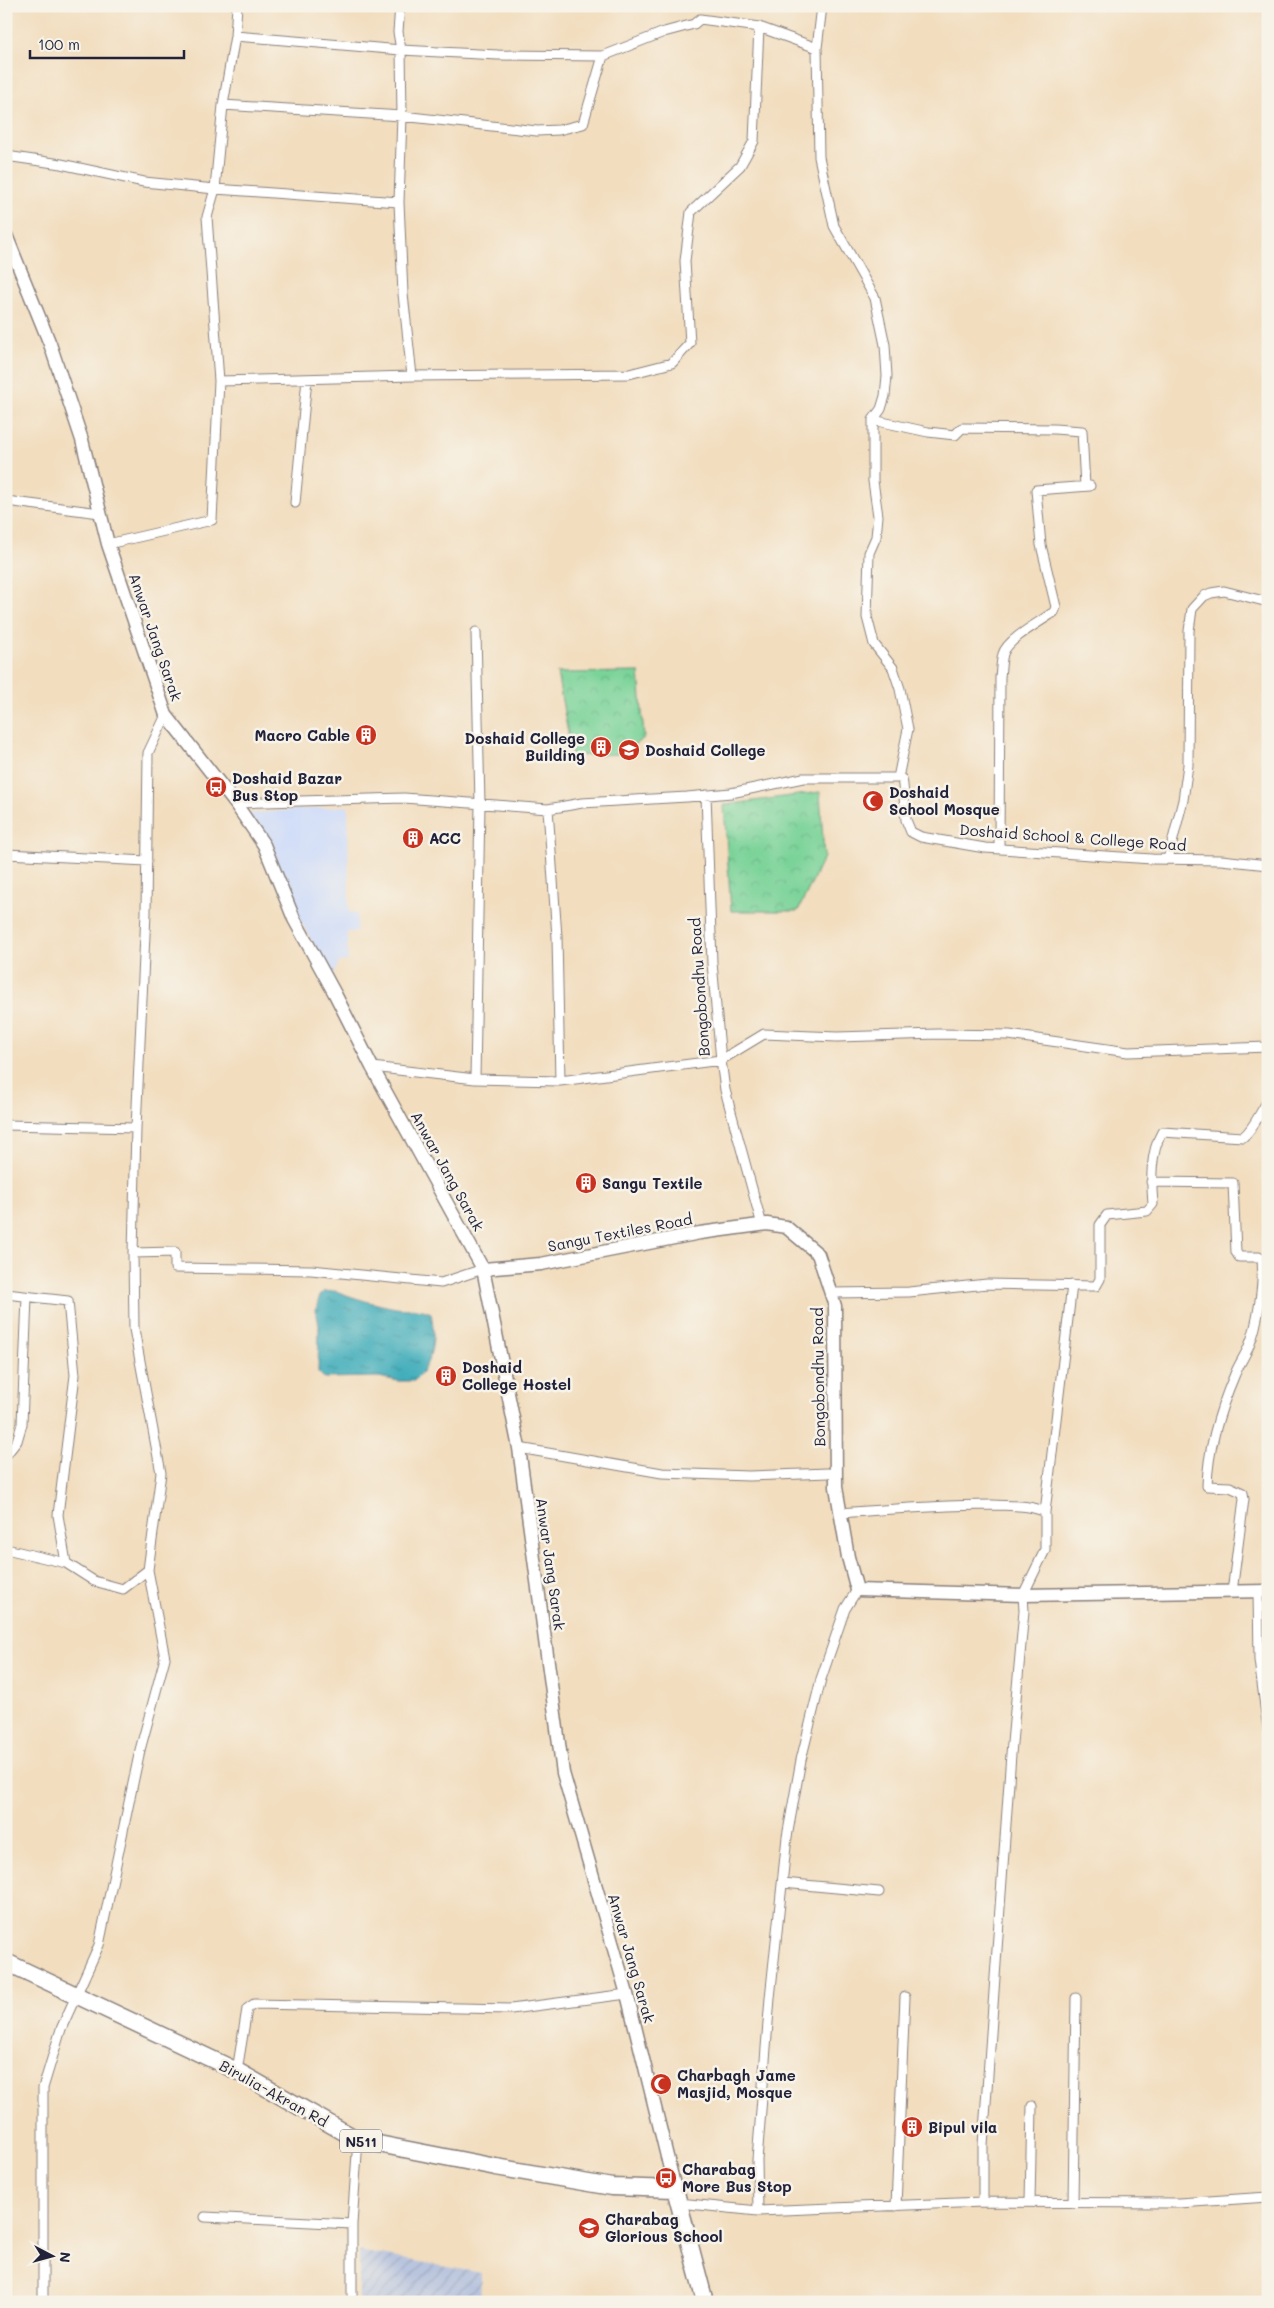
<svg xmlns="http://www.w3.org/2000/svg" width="1274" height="2308" font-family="Mali,sans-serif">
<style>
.built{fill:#cddbfa}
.industrial{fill:url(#industrial-furrows)}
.park{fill:url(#park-crowns);stroke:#4e7a6a}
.water{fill:url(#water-ripples);stroke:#30677a}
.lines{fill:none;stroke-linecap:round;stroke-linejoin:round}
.street-casing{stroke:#8a807c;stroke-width:11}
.secondary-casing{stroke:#8a807c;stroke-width:15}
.highway-casing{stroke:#8a807c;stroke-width:19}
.street{stroke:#fff;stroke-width:9}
.secondary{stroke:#fff;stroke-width:12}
.highway{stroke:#fff;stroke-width:16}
.labels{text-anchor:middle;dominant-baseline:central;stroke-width:5;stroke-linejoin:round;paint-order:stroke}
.shield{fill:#f7f3e8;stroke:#62616f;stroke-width:1}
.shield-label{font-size:14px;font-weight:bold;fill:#22223b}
.street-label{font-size:15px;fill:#22223b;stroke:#f7f3e8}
.poi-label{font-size:15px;font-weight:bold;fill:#22223b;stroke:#f7f3e8;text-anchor:start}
</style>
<defs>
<pattern id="industrial-furrows" width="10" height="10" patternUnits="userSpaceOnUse" patternTransform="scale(1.25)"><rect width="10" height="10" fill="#b9c5de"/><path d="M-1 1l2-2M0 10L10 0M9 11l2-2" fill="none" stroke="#9fa9bf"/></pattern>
<pattern id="park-crowns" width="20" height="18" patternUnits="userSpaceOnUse" patternTransform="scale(1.25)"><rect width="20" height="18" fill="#7ad399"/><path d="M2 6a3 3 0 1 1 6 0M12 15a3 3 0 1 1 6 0" fill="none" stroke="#69b585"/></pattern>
<pattern id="water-ripples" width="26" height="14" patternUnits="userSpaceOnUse" patternTransform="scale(1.25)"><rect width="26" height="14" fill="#3dacba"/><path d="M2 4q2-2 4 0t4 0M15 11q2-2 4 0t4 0" fill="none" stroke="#338c98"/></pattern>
</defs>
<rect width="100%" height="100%" fill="#f7f3e8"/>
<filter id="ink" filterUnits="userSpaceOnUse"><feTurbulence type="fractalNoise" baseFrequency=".02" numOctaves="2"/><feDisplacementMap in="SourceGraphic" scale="10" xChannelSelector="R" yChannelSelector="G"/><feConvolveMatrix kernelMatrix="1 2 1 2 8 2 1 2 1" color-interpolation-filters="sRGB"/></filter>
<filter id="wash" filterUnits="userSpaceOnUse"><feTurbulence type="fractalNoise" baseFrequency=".0096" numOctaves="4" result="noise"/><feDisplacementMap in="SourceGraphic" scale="20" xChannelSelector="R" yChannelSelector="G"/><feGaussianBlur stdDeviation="1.12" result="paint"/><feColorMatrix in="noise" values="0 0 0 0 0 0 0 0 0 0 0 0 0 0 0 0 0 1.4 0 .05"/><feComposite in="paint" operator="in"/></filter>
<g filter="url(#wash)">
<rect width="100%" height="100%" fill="#f2ddbe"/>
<!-- built -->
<path class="built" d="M 348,806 L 349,912 L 357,913 L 357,932 L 347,932 L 348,961 L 339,962 L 332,978 L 242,814 Z"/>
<!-- industrial -->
<path class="industrial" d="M 359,2251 L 481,2273 L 480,2302 L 359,2302 Z"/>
<!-- park -->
<path class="park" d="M 639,672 L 644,738 L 621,754 L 572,756 L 557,673 Z
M 820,792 L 824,857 L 798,911 L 731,911 L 724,805 Z"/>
<!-- water -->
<path class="water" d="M 336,1291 C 356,1299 375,1304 396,1308 C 408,1310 420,1307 431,1313 C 436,1338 433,1363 414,1381 L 398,1381 L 379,1377 L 324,1378 L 318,1372 L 319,1325 L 316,1310 L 319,1298 L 323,1292 Z"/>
</g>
<g filter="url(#ink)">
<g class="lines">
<!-- street casing -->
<g class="street-casing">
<path id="street" d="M 400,6 L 398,32 L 401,50 L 402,116 L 399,202 L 403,294 L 412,376
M 822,6 L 817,48 L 819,157 L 834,226 L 875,298 L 885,345 L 887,376 L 885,396 L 881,409 L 873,420 L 873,481 L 878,516 L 876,537 L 869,553 L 867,617 L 874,644 L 893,668 L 900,689 L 908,729 L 898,778
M 235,36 L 401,50 L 498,55 L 603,56 L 664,32 L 694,24 L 700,19 L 759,27
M 223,105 L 402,116 L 537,131 L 559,130 L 583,124 L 603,56
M 6,156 L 61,164 L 144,182 L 215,189 L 399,202
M 219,381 L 412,376 L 629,374 L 672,363 L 690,343 L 685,261 L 691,212 L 740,166 L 754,141 L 759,27 L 817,48
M 873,420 L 928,432 L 955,435 L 962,428 L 1054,429 L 1082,431 L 1085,486
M 6,501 L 100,513
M 295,503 L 307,379
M 108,544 L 212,520 L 219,381 L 207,217 L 215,189 L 223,105 L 235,36 L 237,6
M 706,795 L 712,963 L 721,1060 L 725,1090 L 762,1225
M 235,803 L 404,798 L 548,809 L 582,803 L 687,797 L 731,793 L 803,778 L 898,778 L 902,779 L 903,785 L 906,820 L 911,832 L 921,837 L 985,848 L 1152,859 L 1221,860 L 1268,865
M 548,809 L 557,937 L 560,1081
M 999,849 L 1000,677 C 1001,670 1001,661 1003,654 C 1007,639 1042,621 1054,612 L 1056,607 L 1041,545 L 1036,490 L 1090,486
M 6,854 L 147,861
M 1168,859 L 1183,800 L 1188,765 L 1189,631 L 1192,609 L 1204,596 L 1211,593 L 1224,591 L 1268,602
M 372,1067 L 475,1079 L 560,1081 L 721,1060 L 764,1034 L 837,1037 L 938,1034 L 1009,1035 L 1128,1052 L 1268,1047
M 475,1079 L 480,804 L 476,632
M 6,1125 L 136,1128
M 1151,1182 L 1233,1183 L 1236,1252 L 1239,1257 L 1259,1257 L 1262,1259 C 1264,1282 1258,1325 1249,1346 C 1245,1356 1239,1364 1235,1374 C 1220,1409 1208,1447 1207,1486 L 1230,1487 L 1243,1493 L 1244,1499 L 1232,1592
M 133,1253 L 175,1252 L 175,1268 L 311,1270 L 441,1283 L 483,1269
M 831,1293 L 909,1292 L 987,1284 L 1096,1286 L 1100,1279 L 1100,1225 L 1107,1215 L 1147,1211 L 1153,1204 C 1151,1181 1150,1153 1162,1132 L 1243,1137 C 1253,1130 1260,1112 1268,1101
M 6,1294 L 68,1301 L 75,1375 L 58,1515 L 66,1563 L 94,1581 L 123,1589 L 148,1570
M 519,1448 L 662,1473 L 749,1476 L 828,1473
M 6,1455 L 17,1441 L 22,1424 L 27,1297
M 1045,1512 L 1072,1285
M 840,1513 C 891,1509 941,1505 992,1505 C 1009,1506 1029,1504 1045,1512 L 1045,1550 L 1023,1595 L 1024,1611 L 1011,1754 L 983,2145 L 983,2202
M 6,1549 L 66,1563
M 1258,1591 L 1259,1660 L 1268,1730
M 783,1883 L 879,1892
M 237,2071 L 247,2009 L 254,2004 L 511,2009 L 627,1994
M 1030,2202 L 1032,2106
M 679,2203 L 758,2211 L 983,2202 L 1179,2203 L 1268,2197
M 1073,2203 L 1076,1998
M 896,2206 L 905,1997
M 758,2211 L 757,2160 L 770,1998 L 787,1837 L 801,1760 L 821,1679 L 845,1609 L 857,1590
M 205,2217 L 352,2224
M 43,2302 L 43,2088 L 61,2029 L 99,1945 L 140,1750 L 165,1658 L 148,1570 L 161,1473 L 134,1329 L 133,1253 L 136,1128 L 146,913 L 148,753 L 166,715
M 352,2302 L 352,2224 L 358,2140"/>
</g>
<!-- secondary casing -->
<g class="secondary-casing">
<path id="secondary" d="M 6,235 L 50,344 L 82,440 L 108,544 L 166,715 L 235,803 L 264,845 L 294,919 L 335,994 L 372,1067 L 483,1269 L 519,1448 L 563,1773 L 627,1994 L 675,2189
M 483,1269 L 541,1264 L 700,1233 L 767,1224 L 786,1227 L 818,1254 L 835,1306 L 836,1487 L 848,1557 L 857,1590 L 1023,1595 L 1268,1591"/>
</g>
<!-- highway casing -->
<g class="highway-casing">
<path id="highway" d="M 6,1962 L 237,2071 L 358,2140 L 496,2167 L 612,2187 L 675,2189 L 705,2302"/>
</g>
<!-- street -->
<use href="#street" class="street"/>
<!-- secondary -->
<use href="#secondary" class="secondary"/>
<!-- highway -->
<use href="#highway" class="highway"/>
</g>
</g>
<!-- icons -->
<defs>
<g id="building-disc" transform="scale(1.125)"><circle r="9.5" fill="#c8321e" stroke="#f7f3e8"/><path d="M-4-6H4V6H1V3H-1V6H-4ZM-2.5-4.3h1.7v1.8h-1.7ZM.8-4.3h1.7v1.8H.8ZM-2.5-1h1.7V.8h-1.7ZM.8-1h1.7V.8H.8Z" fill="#fff"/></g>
<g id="university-disc" transform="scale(1.125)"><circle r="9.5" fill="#c8321e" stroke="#f7f3e8"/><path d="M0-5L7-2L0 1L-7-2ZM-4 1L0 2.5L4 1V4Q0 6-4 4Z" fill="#fff"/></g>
<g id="bus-disc" transform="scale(1.125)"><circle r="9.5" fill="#c8321e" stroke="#f7f3e8"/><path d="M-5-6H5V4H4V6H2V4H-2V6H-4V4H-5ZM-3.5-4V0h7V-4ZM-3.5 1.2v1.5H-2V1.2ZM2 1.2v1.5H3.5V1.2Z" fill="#fff"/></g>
<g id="mosque-disc" transform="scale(1.125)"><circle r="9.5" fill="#c8321e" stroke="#f7f3e8"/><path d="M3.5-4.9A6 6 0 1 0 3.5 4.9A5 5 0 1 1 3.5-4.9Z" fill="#fff"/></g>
<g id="school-disc" transform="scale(1.125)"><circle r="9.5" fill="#c8321e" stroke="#f7f3e8"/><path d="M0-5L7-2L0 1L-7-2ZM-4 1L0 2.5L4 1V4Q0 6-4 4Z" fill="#fff"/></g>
</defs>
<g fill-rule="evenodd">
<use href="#building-disc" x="366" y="735"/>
<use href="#building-disc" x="601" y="747"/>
<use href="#university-disc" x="629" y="750"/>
<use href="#bus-disc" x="216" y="787"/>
<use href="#mosque-disc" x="873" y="801"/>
<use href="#building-disc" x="413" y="838"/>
<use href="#building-disc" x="586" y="1183"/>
<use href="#building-disc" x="446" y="1376"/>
<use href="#mosque-disc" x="661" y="2084"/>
<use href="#building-disc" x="912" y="2127"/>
<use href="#bus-disc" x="666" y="2178"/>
<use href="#school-disc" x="589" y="2228"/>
</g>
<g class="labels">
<!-- shield labels -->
<rect class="shield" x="340" y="2129.5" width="42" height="23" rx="4"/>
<g class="shield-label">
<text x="361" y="2141">N511</text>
</g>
<!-- street labels -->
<g class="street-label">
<text transform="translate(156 637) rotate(71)">Anwar Jang Sarak</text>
<text transform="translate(1073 837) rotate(4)">Doshaid School &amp; College Road</text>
<text transform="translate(699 987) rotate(-94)">Bongobondhu Road</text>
<text transform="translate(448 1171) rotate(61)">Anwar Jang Sarak</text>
<text transform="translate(620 1232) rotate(-11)">Sangu Textiles Road</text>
<text transform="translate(818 1377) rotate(-91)">Bongobondhu Road</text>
<text transform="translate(551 1564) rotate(82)">Anwar Jang Sarak</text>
<text transform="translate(632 1958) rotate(74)">Anwar Jang Sarak</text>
<text transform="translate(274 2093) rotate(29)">Birulia-Akran Rd</text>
</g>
<!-- poi labels -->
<g class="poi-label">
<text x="350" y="735" text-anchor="end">Macro Cable</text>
<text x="585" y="738" text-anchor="end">Doshaid College<tspan x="585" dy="17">Building</tspan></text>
<text x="645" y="750">Doshaid College</text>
<text x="232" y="778">Doshaid Bazar<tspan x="232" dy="17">Bus Stop</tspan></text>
<text x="889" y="792">Doshaid<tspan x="889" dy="17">School Mosque</tspan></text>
<text x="429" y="838">ACC</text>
<text x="602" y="1183">Sangu Textile</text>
<text x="462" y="1367">Doshaid<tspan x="462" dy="17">College Hostel</tspan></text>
<text x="677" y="2075">Charbagh Jame<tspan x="677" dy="17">Masjid, Mosque</tspan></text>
<text x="928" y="2127">Bipul vila</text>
<text x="682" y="2169">Charabag<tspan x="682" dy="17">More Bus Stop</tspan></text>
<text x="605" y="2219">Charabag<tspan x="605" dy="17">Glorious School</tspan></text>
</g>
</g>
<!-- margin -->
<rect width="1274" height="2308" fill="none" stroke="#f7f3e8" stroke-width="25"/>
<!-- north arrow -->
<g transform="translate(52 2256) rotate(96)" stroke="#f7f3e8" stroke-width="4" paint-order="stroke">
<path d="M0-4L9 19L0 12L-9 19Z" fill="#22223b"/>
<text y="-8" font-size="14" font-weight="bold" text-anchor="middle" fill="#22223b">N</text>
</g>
<!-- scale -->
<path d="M30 50v8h154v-8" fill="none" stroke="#22223b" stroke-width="2.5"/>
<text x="38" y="50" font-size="15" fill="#22223b" stroke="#f7f3e8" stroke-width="4" paint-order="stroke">100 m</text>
</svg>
